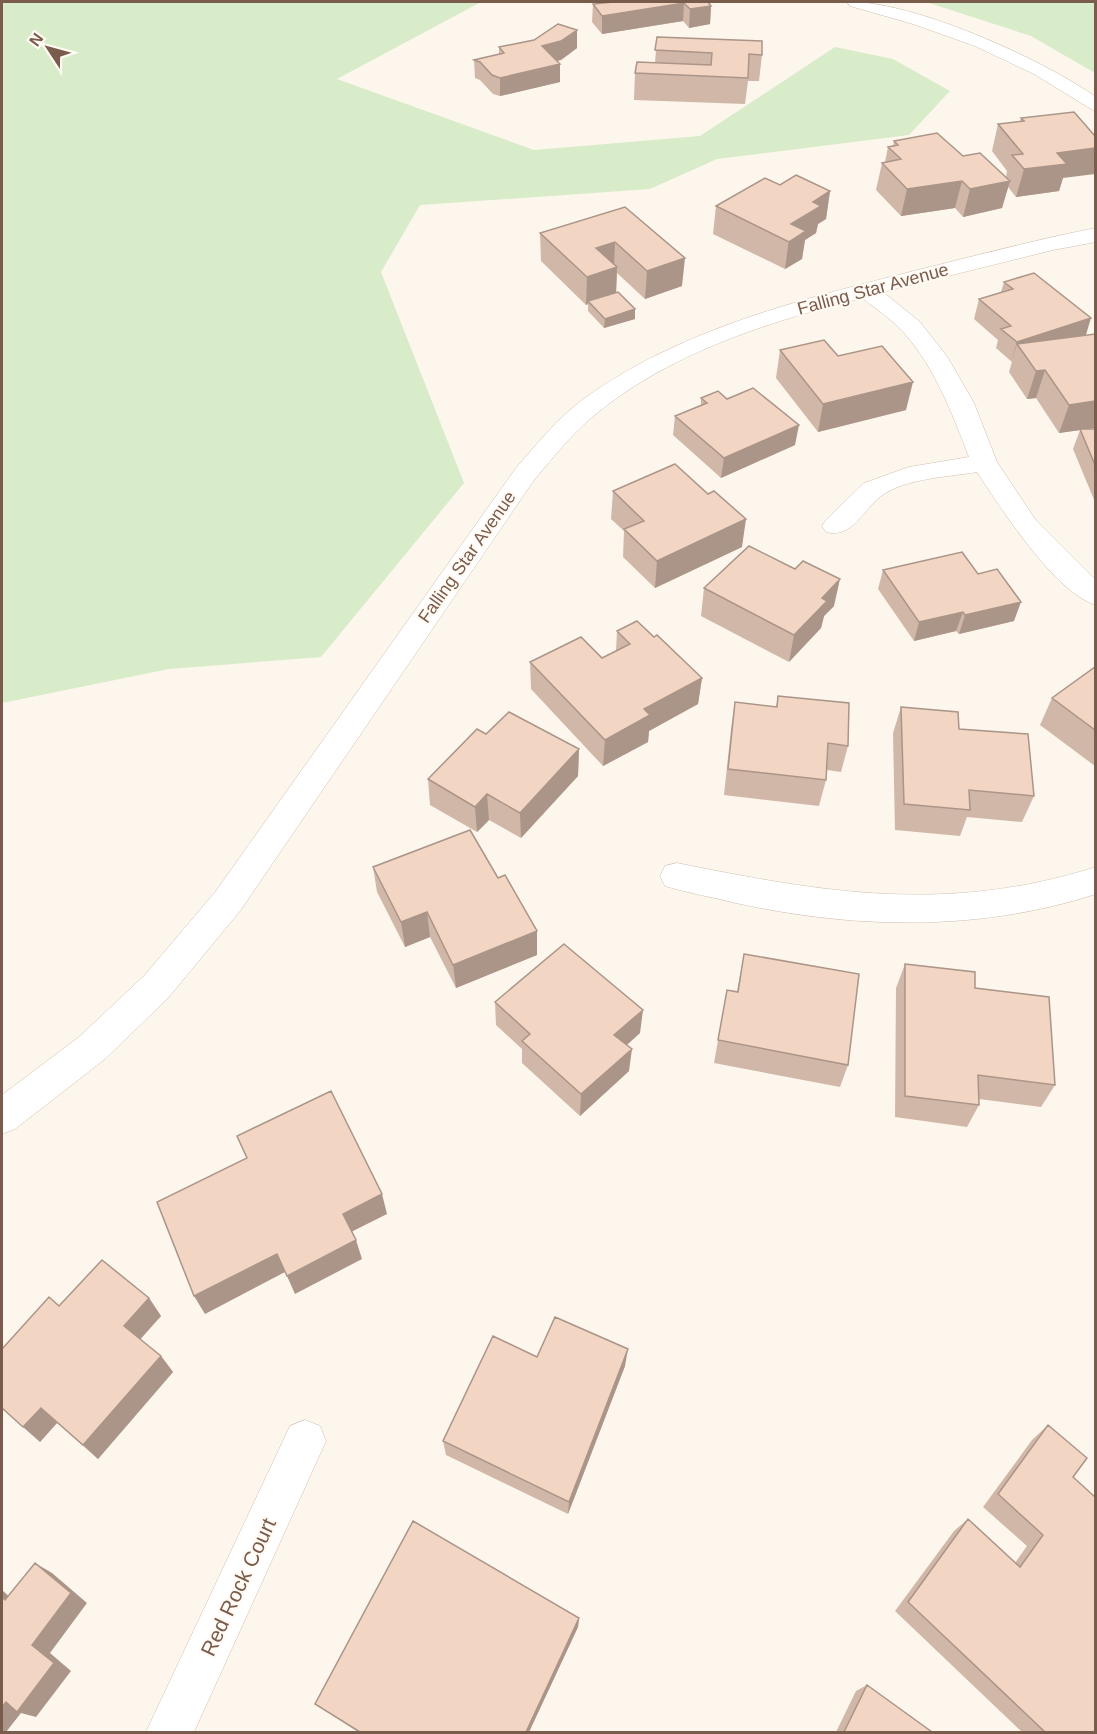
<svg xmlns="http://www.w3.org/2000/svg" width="1097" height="1734" font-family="Helvetica,sans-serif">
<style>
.green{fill:#d8ecc9}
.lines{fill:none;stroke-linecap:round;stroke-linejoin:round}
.minor-casing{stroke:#d1beb0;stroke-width:1}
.minor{fill:#fff;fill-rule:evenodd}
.wall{fill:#d1b7a8}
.shaded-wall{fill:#aa9588}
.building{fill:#f3d5c3;stroke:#aa9588;stroke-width:1.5}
.labels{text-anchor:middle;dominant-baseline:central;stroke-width:4.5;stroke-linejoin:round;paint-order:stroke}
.street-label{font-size:18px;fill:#7a5c4d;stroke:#fffaf3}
.near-street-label{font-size:21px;fill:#7a5c4d;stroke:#fffaf3}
</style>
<rect width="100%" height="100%" fill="#fdf6ec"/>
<!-- green -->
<path class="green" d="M 2,2 L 481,2 L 337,79 L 534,150 L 700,136 L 835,47 L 893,59 L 950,91 L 909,135 L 717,159 L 650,189 L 420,205 L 381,272 L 464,483 L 321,657 L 169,669 L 2,703 Z
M 926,2 L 1095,2 L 1095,73 L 1031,36 Z"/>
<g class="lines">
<!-- minor casing -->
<g class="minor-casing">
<path id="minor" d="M 847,2 C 912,0 1042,59 1096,97 L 1096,112 L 1034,74 L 975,46 L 913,24 L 850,6 Z
M 1096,228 L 1096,242 L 1053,250 L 883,292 L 920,322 L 948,358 L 974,403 L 997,462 L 1035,519 L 1096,580 L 1096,605 C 1055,593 1000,507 977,472 C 948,477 906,478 881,496 C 863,510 852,539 826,532 L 822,526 L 826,520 L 864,483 L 909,467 L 969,457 C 952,413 936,370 905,334 C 893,320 876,309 862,298 C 768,322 665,354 590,419 C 569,437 552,459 534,480 L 240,911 L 168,998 L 105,1059 L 15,1129 L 2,1134 L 2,1095 L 79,1037 L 144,976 L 216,891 L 516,468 C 537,444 557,419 582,400 C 680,329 799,300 914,271 C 975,256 1034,240 1096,228 Z
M 677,863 C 825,893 947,914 1096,867 L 1096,894 C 978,932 855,929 736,903 C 712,897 688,893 665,886 L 660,876 L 665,866 Z
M 305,1420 L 320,1426 L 326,1441 L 194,1732 L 146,1732 L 290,1426 Z"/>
</g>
<!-- minor -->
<use href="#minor" class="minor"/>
</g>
<!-- wall -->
<path class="wall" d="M 708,2 L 711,6 L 710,24 L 689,28 L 683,21 L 602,34 L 592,22 L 593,4 Z
M 657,37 L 762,55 L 759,81 L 748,81 L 745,104 L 634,100 L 635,73 L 655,63 Z
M 499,47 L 577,48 L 561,60 L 557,61 L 560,82 L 500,96 L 493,94 L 480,80 L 475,78 L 474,60 L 499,54 Z
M 1074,112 L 1063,178 L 1059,191 L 1016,197 L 1008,187 L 1002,208 L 963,217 L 955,208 L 901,216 L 876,190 L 882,163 L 885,162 L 888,147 L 893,146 L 894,141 L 963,156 L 1006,177 L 1007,171 L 992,151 L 998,124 L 1020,122 L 1021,118 Z
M 780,185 L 830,191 L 826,219 L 818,224 L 816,233 L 805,240 L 802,259 L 785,269 L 713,234 L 716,206 Z
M 625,207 L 682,286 L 645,299 L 617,273 L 616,292 L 635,309 L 635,319 L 604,328 L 588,311 L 588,304 L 586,305 L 541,261 L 540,233 Z
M 1004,282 L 1086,335 L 1085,429 L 1095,429 L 1095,502 L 1073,449 L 1080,430 L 1059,433 L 1036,398 L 1027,399 L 1009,372 L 1012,362 L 996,348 L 998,340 L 974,319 L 979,299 L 1001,292 Z
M 780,350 L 906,410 L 818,432 L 776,378 Z
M 701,398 L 727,399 L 795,445 L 721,478 L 673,435 L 675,416 L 701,405 Z
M 613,491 L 742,547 L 655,588 L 623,557 L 624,531 L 611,519 Z
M 883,570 L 1014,621 L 959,634 L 956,631 L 914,641 L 878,589 Z
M 704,588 L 834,606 L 824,616 L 821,628 L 789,662 L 701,616 Z
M 617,631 L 654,637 L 702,678 L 698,704 L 649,731 L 648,742 L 603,766 L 531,689 L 530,662 L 602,658 L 616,651 Z
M 1095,667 L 1095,766 L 1040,725 L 1052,698 Z
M 778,696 L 848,746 L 841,772 L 827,770 L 826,780 L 819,806 L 724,795 L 731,729 L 735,702 L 776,707 Z
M 901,707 L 959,729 L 1034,796 L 1022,822 L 967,817 L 960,836 L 895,830 L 893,733 Z
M 486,734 L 579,749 L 578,776 L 521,838 L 489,820 L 477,832 L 430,805 L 428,779 Z
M 373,867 L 498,878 L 537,931 L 537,955 L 456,988 L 430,937 L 405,947 L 377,892 Z
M 744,954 L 848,1065 L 840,1087 L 714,1063 L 727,990 L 737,991 Z
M 905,964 L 975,988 L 1055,1085 L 1041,1107 L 979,1099 L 979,1105 L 967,1127 L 895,1117 L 896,988 Z
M 495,1002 L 640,1033 L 627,1045 L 629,1071 L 580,1116 L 522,1063 L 522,1049 L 496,1025 Z
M 149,1298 L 161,1316 L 140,1339 L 161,1356 L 173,1372 L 98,1459 L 57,1423 L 40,1442 L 59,1306 Z
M 537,1357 L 625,1366 L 568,1514 L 446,1455 L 443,1441 Z
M 1048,1425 L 1073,1477 L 1095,1732 L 1022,1732 L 895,1611 L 954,1531 L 968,1519 L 1015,1563 L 1027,1546 L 983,1507 L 1032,1440 Z
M 579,1618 L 578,1627 L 529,1732 L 358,1732 L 315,1704 Z
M 867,1685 L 932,1732 L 836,1732 L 856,1691 Z"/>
<!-- shaded-wall -->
<path class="shaded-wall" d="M 684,3 L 683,21 L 602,34 L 602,16 Z
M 711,6 L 710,24 L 689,28 L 690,9 Z
M 577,30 L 577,48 L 561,60 L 542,64 L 542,46 Z
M 560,64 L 560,82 L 500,96 L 500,78 Z
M 1095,148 L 1095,174 L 1063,178 L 1059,191 L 1016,197 L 1024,169 L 1057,153 Z
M 962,181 L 955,208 L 901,216 L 907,189 Z
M 1010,181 L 1002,208 L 963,217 L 970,189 Z
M 830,191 L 826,219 L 818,224 L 816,233 L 805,240 L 802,259 L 785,269 L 791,224 L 813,202 Z
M 615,242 L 614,268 L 617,267 L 616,295 L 588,301 L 588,304 L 586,305 L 587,277 L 596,248 Z
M 685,258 L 682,286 L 645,299 L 647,271 Z
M 635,309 L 635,319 L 604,328 L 605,319 Z
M 1091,318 L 1085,338 L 1017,344 L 1011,362 L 1017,342 Z
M 1045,370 L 1036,398 L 1027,399 L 1036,371 Z
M 913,382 L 906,410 L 818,432 L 823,404 Z
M 1095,401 L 1095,428 L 1059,433 L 1069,405 Z
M 799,425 L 795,445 L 721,478 L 724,458 Z
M 746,519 L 742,547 L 655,588 L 657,561 Z
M 840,579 L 834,606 L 824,616 L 821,628 L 789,662 L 794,635 L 822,598 Z
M 1021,602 L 1014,621 L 959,634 L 965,615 Z
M 963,612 L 956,631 L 914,641 L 919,622 Z
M 702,678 L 698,704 L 649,731 L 648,742 L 603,766 L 605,740 L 644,709 Z
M 579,749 L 578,776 L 521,838 L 520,813 Z
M 487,794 L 489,820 L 477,832 L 475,807 Z
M 427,912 L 430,937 L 405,947 L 401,922 Z
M 537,931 L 537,955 L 456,988 L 453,965 Z
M 643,1010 L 640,1033 L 613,1057 L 614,1035 Z
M 632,1049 L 629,1071 L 580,1116 L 581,1094 Z
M 382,1194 L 387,1214 L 349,1233 L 343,1214 Z
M 356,1240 L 362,1259 L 295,1294 L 287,1276 Z
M 277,1254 L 285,1272 L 205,1314 L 194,1296 Z
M 149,1298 L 161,1316 L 137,1343 L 124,1326 Z
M 628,1349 L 625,1366 L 568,1514 L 569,1502 Z
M 161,1356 L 173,1372 L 98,1459 L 83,1445 Z
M 41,1408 L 57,1423 L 40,1442 L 23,1427 Z
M 35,1563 L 52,1573 L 87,1603 L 50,1653 L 71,1671 L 36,1717 L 21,1713 L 6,1732 L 2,1732 L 2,1707 L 6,1702 L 32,1645 Z
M 2,1590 L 24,1610 L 5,1600 L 2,1597 Z
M 579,1618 L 578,1627 L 529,1732 L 526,1732 Z"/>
<!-- building -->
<path class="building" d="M 613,2 L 708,2 L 711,6 L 690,9 L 684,3 L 602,16 L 593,4 Z
M 558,24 L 577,30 L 561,41 L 542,46 L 560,64 L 500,78 L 492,75 L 480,62 L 474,60 L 504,53 L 499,47 L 534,40 Z
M 657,37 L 762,41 L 762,55 L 749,54 L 748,78 L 635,73 L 637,62 L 711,65 L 712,53 L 655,50 Z
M 1074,112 L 1095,136 L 1095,148 L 1057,153 L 1067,164 L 1024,169 L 1012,155 L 1023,154 L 998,124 L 1024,121 L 1021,118 Z
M 937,133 L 963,156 L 980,153 L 1010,181 L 970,189 L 962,181 L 907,189 L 882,163 L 901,159 L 888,147 L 898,145 L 894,141 Z
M 796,175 L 830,191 L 813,202 L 821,206 L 791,224 L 806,231 L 789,242 L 716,206 L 765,178 L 780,185 Z
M 625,207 L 685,258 L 647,271 L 615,242 L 596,248 L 617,267 L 587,277 L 540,233 Z
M 1034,273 L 1091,318 L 1017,342 L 1001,329 L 1011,326 L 979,299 L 1013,289 L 1004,282 Z
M 618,292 L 635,309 L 605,319 L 588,301 Z
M 1095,334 L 1095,401 L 1069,405 L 1045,370 L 1036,371 L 1017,344 Z
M 824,340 L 838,356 L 882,346 L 913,382 L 823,404 L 780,350 Z
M 753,388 L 799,425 L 724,458 L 675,416 L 707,403 L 701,398 L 718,391 L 727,399 Z
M 1080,429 L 1095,429 L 1095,465 Z
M 675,464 L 708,494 L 714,491 L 746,519 L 657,561 L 624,529 L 644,521 L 613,491 Z
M 749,546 L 795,569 L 803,561 L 840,579 L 822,598 L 827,601 L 794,635 L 704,588 Z
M 962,552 L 978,574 L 997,569 L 1021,602 L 965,615 L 963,612 L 919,622 L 883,570 Z
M 637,621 L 654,637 L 657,635 L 702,678 L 644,709 L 650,715 L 605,740 L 530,662 L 581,637 L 602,658 L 630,644 L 617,631 Z
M 1095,667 L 1095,730 L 1052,698 Z
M 778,696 L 849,703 L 848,746 L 828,743 L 826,780 L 728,769 L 735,702 L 777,707 Z
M 901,707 L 958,712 L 959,729 L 1028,734 L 1034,796 L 969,790 L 970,810 L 904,804 Z
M 509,712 L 579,749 L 520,813 L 487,794 L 475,807 L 428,779 L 477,729 L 486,734 Z
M 470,830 L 498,878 L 505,875 L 537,931 L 453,965 L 427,912 L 401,922 L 373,867 Z
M 564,944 L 643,1010 L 614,1035 L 632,1049 L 581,1094 L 522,1041 L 530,1034 L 495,1002 Z
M 744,954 L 859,974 L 848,1065 L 718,1040 L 727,990 L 738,992 Z
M 905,964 L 975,972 L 975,988 L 1049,997 L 1055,1085 L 978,1075 L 979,1105 L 905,1096 Z
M 331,1091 L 382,1194 L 343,1214 L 356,1240 L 287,1276 L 277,1254 L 194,1296 L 157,1202 L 247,1158 L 237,1136 Z
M 102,1260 L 149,1298 L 124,1326 L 161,1356 L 83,1445 L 41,1408 L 23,1427 L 2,1408 L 2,1349 L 49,1297 L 59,1306 Z
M 555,1317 L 628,1349 L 569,1502 L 443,1441 L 493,1336 L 537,1357 Z
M 1048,1425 L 1087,1458 L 1073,1477 L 1095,1497 L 1095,1732 L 1045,1732 L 908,1602 L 968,1519 L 1020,1567 L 1043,1535 L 998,1494 Z
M 413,1521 L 579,1618 L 526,1732 L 360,1732 L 315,1704 Z
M 35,1563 L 71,1593 L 32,1645 L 54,1663 L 17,1712 L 6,1702 L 2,1707 L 2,1597 L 5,1600 Z
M 867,1685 L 932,1732 L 844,1732 Z"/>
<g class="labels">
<!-- street labels -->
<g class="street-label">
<text transform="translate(873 289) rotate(-15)">Falling Star Avenue</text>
<text transform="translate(467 557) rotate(-55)">Falling Star Avenue</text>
</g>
<!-- near-street labels -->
<g class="near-street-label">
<text transform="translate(238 1587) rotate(-65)">Red Rock Court</text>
</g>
</g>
<!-- border -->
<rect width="1097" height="1734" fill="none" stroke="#7a5c4d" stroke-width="6"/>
<!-- north arrow -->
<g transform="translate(48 48) rotate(306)" stroke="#fffaf3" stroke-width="4.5" paint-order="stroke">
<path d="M0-4.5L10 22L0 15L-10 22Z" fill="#7a5c4d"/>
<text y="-9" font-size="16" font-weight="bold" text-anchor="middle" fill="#7a5c4d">N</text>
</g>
</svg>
